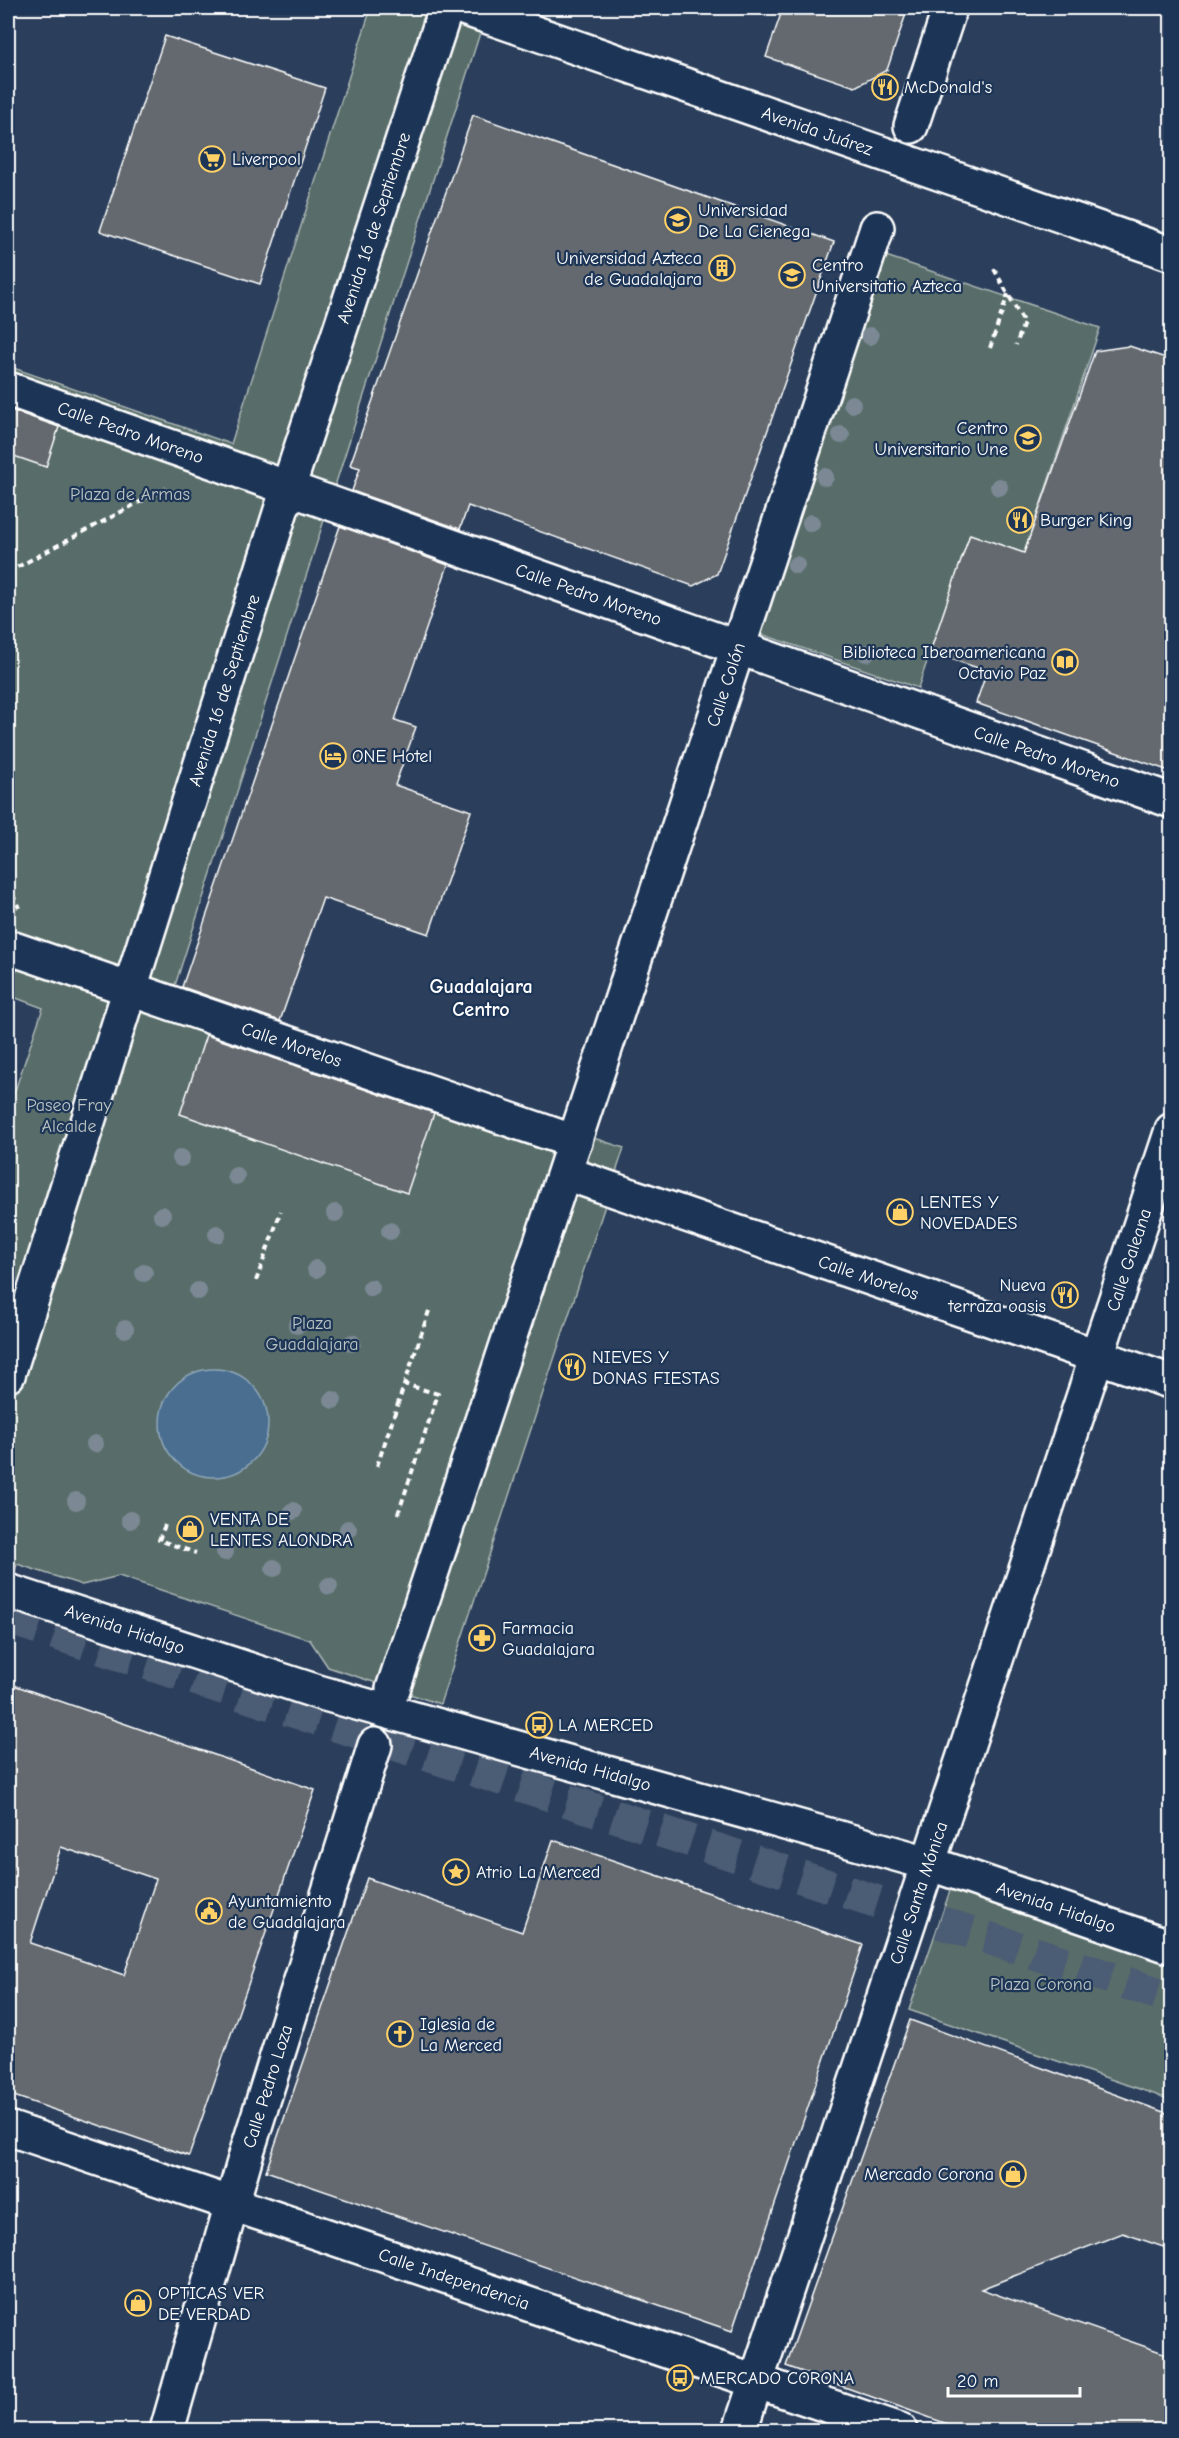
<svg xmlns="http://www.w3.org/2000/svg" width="1179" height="2438" font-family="'Comic Neue',sans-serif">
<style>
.green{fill:#586d69;stroke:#acb6b4;stroke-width:1.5}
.water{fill:#486e90;stroke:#91a8bc;stroke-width:1.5}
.building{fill:#63696e;stroke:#fff;stroke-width:1.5;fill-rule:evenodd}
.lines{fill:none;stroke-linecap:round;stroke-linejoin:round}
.major-tunnel{stroke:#4b5c74;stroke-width:33;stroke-dasharray:33 16;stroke-linecap:butt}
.minor-casing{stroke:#fff;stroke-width:38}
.major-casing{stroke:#fff;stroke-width:38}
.path{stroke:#fff;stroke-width:4;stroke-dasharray:6 4.5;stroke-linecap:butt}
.minor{stroke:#1d3557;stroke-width:33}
.major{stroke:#1d3557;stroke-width:33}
.tree{fill:#7b8995}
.labels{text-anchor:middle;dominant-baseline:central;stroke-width:4.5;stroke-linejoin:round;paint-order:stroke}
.poi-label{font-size:18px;fill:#fff;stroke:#1d3557;text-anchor:start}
.street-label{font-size:18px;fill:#fff;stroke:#1d3557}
.park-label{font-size:18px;fill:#bcc5c3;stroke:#1d3557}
.neighbourhood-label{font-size:20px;font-weight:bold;fill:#fff;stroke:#1d3557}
</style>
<rect width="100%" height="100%" fill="#2b3f5c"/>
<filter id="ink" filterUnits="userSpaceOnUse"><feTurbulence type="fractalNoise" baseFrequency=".0167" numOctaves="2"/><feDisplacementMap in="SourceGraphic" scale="12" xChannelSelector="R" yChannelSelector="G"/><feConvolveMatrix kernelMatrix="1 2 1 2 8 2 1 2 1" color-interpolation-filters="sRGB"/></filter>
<g filter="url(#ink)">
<!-- green -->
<path class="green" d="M 371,8 L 488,8 L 171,998 L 624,1148 L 440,1704 L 328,1667 L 310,1640 L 119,1576 L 82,1585 L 17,1564 L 8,1594 L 8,1111 L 43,1008 L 8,995 L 8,366 L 231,444 Z
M 886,256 L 1100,328 L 1024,553 L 970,535 L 918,688 L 758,633 Z
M 953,1882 L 1171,1958 L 1171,2100 L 909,2010 Z"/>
<!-- water -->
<path class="water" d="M160 1423a54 54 0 1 1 108 0a54 54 0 1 1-108 0Z"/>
<!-- building -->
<path class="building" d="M 783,8 L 908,8 L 887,70 L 855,87 L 766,57 Z
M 165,36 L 325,88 L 260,284 L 100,231 Z
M 473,115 L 834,242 L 717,574 L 693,586 L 468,506 L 460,529 L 352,491 L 360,468 L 350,465 Z
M 1129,346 L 1172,360 L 1172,772 L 976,703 L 987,671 L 930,652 L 970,534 L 1024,553 L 1095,351 Z
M 8,409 L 59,427 L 46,467 L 8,454 Z
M 340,526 L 448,565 L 395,720 L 416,727 L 395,785 L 471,811 L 429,934 L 323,898 L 280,1021 L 182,987 Z
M 206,1035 L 434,1113 L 407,1193 L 180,1114 Z
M 8,1683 L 315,1790 L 189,2156 L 8,2094 ZM 61,1847 L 156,1879 L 124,1975 L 30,1943 Z
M 553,1840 L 863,1945 L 732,2331 L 266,2171 L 367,1878 L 522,1932 Z
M 910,2020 L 1172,2115 L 1172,2250 L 1123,2233 L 981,2289 L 1172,2356 L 1172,2430 L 964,2430 L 786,2366 Z"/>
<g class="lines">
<!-- major-tunnel -->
<path class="major-tunnel" d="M 8,1618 L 1172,1998"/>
<!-- minor casing -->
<g class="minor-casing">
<g id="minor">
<path d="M 911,126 L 950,8"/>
<path id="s1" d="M 8,389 L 1172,801"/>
<path id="s2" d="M 8,947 L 575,1142"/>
<path id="s3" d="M 565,1173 L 1172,1382"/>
<path id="s4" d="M 8,1375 L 288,488 L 446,8"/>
<path id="s5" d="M 8,1591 L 318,1692 L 928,1863 L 1172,1947"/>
<path id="s6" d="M 393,1689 L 877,228"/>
<path id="s7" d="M 8,2128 L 900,2430"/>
<path id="s8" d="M 167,2430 L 246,2155 L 375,1745"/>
<path id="s9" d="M 740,2430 L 1172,1130"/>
</g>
</g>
<!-- major casing -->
<g class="major-casing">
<g id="major">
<path id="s10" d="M 463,8 L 1172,254"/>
</g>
</g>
<!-- path -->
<path class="path" d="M 994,269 L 1024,323 L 1016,345
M 990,348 L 1008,294
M 8,572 L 166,488
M 8,885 L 19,908
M 256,1281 L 281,1211
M 377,1466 L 430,1308
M 398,1514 L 438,1394 L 404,1384
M 165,1525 L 159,1540 L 196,1553"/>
<!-- minor -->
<use href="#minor" class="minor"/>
<!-- major -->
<use href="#major" class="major"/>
</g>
<!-- trees -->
<g class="tree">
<circle cx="870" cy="336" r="9"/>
<circle cx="852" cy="404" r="9"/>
<circle cx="841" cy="435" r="9"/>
<circle cx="825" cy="477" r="9"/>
<circle cx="999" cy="487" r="9"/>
<circle cx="811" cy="523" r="9"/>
<circle cx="796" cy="565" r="9"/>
<circle cx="866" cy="653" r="9"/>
<circle cx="181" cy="1158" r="9"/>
<circle cx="236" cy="1176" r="9"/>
<circle cx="335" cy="1213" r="9"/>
<circle cx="162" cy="1215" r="9"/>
<circle cx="390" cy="1231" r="9"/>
<circle cx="217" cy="1234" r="9"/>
<circle cx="316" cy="1269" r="9"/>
<circle cx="144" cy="1273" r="9"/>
<circle cx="371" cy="1288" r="9"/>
<circle cx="198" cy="1291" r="9"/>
<circle cx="297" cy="1325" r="9"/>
<circle cx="125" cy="1329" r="9"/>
<circle cx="352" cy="1343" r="9"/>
<circle cx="333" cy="1400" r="9"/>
<circle cx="95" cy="1444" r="9"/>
<circle cx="76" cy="1501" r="9"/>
<circle cx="293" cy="1511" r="9"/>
<circle cx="130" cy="1520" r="9"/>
<circle cx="348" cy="1529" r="9"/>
<circle cx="225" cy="1552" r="9"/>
<circle cx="274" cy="1568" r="9"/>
<circle cx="329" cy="1586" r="9"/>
</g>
</g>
<!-- icons -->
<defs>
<g id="restaurant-ring" transform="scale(1.35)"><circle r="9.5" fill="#1d3557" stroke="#ffd166" stroke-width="1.5"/><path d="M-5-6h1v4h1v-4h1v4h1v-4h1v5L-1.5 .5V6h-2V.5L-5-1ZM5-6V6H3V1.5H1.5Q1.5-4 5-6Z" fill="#ffd166"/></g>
<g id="supermarket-ring" transform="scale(1.35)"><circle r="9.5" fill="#1d3557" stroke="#ffd166" stroke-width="1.5"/><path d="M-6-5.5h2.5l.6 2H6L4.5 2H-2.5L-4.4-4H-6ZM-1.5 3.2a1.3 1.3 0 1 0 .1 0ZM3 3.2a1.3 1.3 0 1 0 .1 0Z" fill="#ffd166"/></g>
<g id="university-ring" transform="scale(1.35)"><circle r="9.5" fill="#1d3557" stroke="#ffd166" stroke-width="1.5"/><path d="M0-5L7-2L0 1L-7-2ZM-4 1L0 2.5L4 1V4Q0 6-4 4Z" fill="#ffd166"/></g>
<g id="building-ring" transform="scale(1.35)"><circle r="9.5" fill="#1d3557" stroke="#ffd166" stroke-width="1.5"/><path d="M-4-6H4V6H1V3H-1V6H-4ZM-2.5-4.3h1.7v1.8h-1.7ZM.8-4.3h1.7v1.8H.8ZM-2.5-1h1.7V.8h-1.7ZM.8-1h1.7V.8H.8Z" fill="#ffd166"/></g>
<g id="library-ring" transform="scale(1.35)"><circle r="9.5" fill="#1d3557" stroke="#ffd166" stroke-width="1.5"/><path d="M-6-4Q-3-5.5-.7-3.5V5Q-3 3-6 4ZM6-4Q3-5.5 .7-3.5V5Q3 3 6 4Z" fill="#ffd166"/></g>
<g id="hotel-ring" transform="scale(1.35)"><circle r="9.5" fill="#1d3557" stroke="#ffd166" stroke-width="1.5"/><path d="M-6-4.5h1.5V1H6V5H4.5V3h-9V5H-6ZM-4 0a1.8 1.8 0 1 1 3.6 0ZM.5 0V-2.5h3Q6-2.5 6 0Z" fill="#ffd166"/></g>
<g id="shop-ring" transform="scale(1.35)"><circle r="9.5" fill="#1d3557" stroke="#ffd166" stroke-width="1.5"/><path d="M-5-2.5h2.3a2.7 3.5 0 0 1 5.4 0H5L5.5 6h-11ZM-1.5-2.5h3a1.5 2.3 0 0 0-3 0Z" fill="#ffd166"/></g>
<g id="pharmacy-ring" transform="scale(1.35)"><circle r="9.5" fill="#1d3557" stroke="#ffd166" stroke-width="1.5"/><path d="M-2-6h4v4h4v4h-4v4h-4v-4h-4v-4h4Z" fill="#ffd166"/></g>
<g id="bus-ring" transform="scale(1.35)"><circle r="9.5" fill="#1d3557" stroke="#ffd166" stroke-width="1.5"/><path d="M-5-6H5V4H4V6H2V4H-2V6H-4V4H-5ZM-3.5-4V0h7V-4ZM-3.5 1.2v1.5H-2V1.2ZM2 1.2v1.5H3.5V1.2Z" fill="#ffd166"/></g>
<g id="sight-ring" transform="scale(1.35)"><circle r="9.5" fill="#1d3557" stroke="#ffd166" stroke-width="1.5"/><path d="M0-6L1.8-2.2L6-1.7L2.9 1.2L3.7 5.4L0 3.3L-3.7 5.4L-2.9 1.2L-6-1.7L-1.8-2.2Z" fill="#ffd166"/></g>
<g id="civic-ring" transform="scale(1.35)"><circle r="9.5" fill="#1d3557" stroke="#ffd166" stroke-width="1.5"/><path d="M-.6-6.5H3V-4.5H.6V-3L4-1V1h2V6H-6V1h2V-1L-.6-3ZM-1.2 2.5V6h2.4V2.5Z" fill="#ffd166"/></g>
<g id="church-ring" transform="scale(1.35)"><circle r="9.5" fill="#1d3557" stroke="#ffd166" stroke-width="1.5"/><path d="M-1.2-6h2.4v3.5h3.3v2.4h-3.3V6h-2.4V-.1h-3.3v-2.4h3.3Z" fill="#ffd166"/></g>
</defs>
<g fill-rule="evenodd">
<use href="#restaurant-ring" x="885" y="87"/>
<use href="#supermarket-ring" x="212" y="159"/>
<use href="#university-ring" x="678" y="220"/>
<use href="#building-ring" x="722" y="268"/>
<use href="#university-ring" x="792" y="275"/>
<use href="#university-ring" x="1028" y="438"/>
<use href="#restaurant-ring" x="1020" y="520"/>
<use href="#library-ring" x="1065" y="662"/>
<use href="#hotel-ring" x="333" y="756"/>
<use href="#shop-ring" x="900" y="1212"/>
<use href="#restaurant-ring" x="1065" y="1295"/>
<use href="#restaurant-ring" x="572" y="1367"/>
<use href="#shop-ring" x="190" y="1529"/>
<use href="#pharmacy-ring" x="482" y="1638"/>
<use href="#bus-ring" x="539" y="1725"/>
<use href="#sight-ring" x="456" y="1872"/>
<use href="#civic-ring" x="209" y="1911"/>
<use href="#church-ring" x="400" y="2034"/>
<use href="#shop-ring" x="1013" y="2174"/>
<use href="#shop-ring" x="138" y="2303"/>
<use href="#bus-ring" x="680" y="2378"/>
</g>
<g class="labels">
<!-- poi labels -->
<g class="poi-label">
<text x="904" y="87">McDonald's</text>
<text x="232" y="159">Liverpool</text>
<text x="698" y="210">Universidad<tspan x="698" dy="21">De La Cienega</tspan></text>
<text x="702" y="258" text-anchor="end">Universidad Azteca<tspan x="702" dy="21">de Guadalajara</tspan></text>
<text x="812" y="265">Centro<tspan x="812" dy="21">Universitatio Azteca</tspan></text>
<text x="1008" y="428" text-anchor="end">Centro<tspan x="1008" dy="21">Universitario Une</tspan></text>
<text x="1040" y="520">Burger King</text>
<text x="1046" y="652" text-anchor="end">Biblioteca Iberoamericana<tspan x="1046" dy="21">Octavio Paz</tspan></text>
<text x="352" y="756">ONE Hotel</text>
<text x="920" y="1202">LENTES Y<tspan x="920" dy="21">NOVEDADES</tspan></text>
<text x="1046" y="1285" text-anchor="end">Nueva<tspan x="1046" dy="21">terraza oasis</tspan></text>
<text x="592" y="1357">NIEVES Y<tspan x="592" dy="21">DONAS FIESTAS</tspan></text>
<text x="210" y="1519">VENTA DE<tspan x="210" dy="21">LENTES ALONDRA</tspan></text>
<text x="502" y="1628">Farmacia<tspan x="502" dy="21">Guadalajara</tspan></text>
<text x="558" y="1725">LA MERCED</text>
<text x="476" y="1872">Atrio La Merced</text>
<text x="228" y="1901">Ayuntamiento<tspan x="228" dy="21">de Guadalajara</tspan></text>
<text x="420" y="2024">Iglesia de<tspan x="420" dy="21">La Merced</tspan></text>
<text x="994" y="2174" text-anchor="end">Mercado Corona</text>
<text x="158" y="2293">OPTICAS VER<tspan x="158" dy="21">DE VERDAD</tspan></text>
<text x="700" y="2378">MERCADO CORONA</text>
</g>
<!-- street labels -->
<g class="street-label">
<text stroke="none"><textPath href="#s10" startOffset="375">Avenida Juárez</textPath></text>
<text stroke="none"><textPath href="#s4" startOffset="1204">Avenida 16 de Septiembre</textPath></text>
<text stroke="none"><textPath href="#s1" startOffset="130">Calle Pedro Moreno</textPath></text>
<text stroke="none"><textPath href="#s1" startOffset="616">Calle Pedro Moreno</textPath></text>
<text stroke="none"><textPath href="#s6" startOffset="1058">Calle Colón</textPath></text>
<text stroke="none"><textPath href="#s4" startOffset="718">Avenida 16 de Septiembre</textPath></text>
<text stroke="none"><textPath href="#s1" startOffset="1102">Calle Pedro Moreno</textPath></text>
<text stroke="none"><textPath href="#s2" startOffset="300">Calle Morelos</textPath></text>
<text stroke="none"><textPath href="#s9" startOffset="1233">Calle Galeana</textPath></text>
<text stroke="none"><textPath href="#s3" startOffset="321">Calle Morelos</textPath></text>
<text stroke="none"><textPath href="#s5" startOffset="123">Avenida Hidalgo</textPath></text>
<text stroke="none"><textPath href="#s5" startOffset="609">Avenida Hidalgo</textPath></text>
<text stroke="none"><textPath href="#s9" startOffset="566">Calle Santa Mónica</textPath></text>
<text stroke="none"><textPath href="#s5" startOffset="1095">Avenida Hidalgo</textPath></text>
<text stroke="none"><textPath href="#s8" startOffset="358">Calle Pedro Loza</textPath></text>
<text stroke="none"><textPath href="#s7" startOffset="471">Calle Independencia</textPath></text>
</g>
<!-- park labels -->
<g class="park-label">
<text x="130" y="494">Plaza de Armas</text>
<text x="69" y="1105">Paseo Fray<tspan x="69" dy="21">Alcalde</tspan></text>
<text x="312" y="1323">Plaza<tspan x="312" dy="21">Guadalajara</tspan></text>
<text x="1041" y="1984">Plaza Corona</text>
</g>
<!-- neighbourhood labels -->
<g class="neighbourhood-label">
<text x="481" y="986">Guadalajara<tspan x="481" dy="23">Centro</tspan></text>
</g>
</g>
<!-- margin -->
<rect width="1179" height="2438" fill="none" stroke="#1d3557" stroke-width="30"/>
<rect x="15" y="15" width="1149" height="2408" fill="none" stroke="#fff" stroke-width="2" filter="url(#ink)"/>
<!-- scale -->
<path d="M948 2387v9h132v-9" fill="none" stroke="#ffffff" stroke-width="3"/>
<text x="957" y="2387" font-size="18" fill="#ffffff" stroke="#1d3557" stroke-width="4.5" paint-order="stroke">20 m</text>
</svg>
